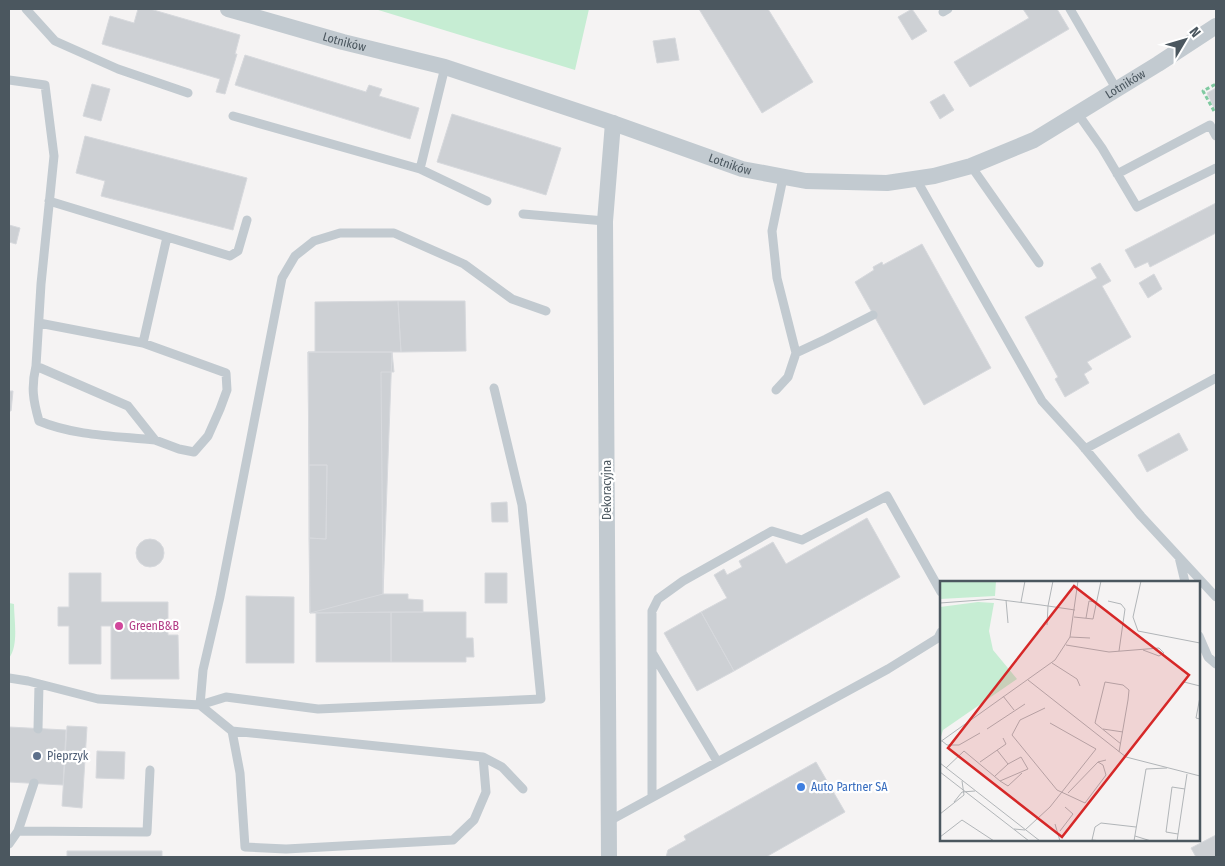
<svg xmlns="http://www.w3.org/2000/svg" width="1225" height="866" font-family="'Fira Sans Condensed',sans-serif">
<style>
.green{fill:#c6edd3}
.building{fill:#cdd0d4;stroke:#d7d9dd}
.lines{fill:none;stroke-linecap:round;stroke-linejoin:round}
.path{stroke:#80caa1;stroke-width:3;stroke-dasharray:4 2.5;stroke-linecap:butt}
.service{stroke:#c2cad0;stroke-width:9}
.minor{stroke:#c2cad0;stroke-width:16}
.hotel-dot{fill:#d1479c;stroke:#fff;stroke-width:2}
.service-dot{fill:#5c6f8a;stroke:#fff;stroke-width:2}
.shop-dot{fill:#3f7fe0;stroke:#fff;stroke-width:2}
.labels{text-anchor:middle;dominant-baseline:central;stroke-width:4.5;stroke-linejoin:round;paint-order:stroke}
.street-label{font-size:12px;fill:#4b575f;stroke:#fff}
.hotel-label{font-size:12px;fill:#b23c85;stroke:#fff;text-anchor:start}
.service-label{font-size:12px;fill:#4e5e75;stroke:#fff;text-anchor:start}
.shop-label{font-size:12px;fill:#366cbe;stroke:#fff;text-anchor:start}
.inset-road{fill:none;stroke:#b1b5b8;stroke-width:1}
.view{fill:#d62828;fill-opacity:0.15;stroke:#d62828;stroke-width:2.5}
.inset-edge{fill:none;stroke:#4b575f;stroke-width:2.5}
</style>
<rect width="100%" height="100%" fill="#f5f3f3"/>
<!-- green -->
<path class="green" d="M 375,9 L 589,9 L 575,70 Z
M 9,603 L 14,604 C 14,620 19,645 9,658 Z"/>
<!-- building -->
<path class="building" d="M 138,9 L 150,9 L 240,35 L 235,54 L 237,54 L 225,94 L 216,92 L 220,79 L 102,44 L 110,16 L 134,23 Z
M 699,9 L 768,9 L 813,82 L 762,113 Z
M 912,9 L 927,31 L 912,40 L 898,17 Z
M 1023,9 L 1057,9 L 1069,29 L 970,87 L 954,62 L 1029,18 Z
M 675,38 L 679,60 L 657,63 L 653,41 Z
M 245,55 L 366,92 L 369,85 L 382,89 L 379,96 L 419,108 L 410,139 L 235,85 Z
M 92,84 L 110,89 L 101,121 L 83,116 Z
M 1216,88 L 1216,112 L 1207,93 Z
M 944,94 L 954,110 L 940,119 L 930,102 Z
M 452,114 L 561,148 L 546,195 L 437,162 Z
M 85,136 L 247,178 L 233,230 L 101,196 L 105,181 L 76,173 Z
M 1216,203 L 1216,233 L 1150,267 L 1148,262 L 1135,268 L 1125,250 Z
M 9,225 L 20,228 L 16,244 L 9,242 Z
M 922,244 L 991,368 L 924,405 L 855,282 L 874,270 L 873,267 L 882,262 L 883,265 Z
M 1100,263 L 1111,281 L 1102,286 L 1131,337 L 1087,362 L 1092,369 L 1084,374 L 1089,383 L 1065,397 L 1055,379 L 1058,377 L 1025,317 L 1097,278 L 1091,268 Z
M 1154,274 L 1162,289 L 1148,298 L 1139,283 Z
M 398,301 L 465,301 L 466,351 L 401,352 Z
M 398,301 L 401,352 L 315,352 L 315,302 Z
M 308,352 L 392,352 L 383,594 L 310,613 Z
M 308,352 L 392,352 L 394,372 L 381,372 L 383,594 L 408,594 L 408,599 L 423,600 L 423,612 L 310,613 L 309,538 L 326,539 L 327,465 L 309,465 Z
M 9,391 L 13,391 L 11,411 L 9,411 Z
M 1179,433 L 1188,450 L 1147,472 L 1138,455 Z
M 309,465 L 327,465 L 326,539 L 309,538 Z
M 507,502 L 508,522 L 492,522 L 491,503 Z
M 867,518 L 900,577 L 734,671 L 701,612 L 727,598 L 714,575 L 724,569 L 727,575 L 742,567 L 739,561 L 773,542 L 786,564 Z
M136 553a14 14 0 1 1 28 0a14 14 0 1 1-28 0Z
M 69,573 L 101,573 L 101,602 L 168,602 L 168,635 L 178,635 L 179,679 L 111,679 L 111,626 L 101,626 L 101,664 L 69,664 L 69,626 L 58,626 L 58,607 L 69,607 Z
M 485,573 L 507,573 L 507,603 L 485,603 Z
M 246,596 L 294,597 L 294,663 L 246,663 Z
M 388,612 L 391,612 L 391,662 L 316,662 L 316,613 Z
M 391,612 L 466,612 L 466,638 L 473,638 L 474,657 L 466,657 L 466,662 L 391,662 Z
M 701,612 L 734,671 L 697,691 L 664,633 Z
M 67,726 L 87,727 L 82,808 L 62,806 Z
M 9,727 L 66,730 L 63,785 L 9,782 Z
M 97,751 L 125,752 L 124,779 L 96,778 Z
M 816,762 L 845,812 L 766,857 L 666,857 L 668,850 L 686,840 L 684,836 Z
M 1216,835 L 1216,857 L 1196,857 L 1191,848 Z
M 67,851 L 162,851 L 162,857 L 67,857 Z"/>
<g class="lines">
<!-- path -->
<path class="path" d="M 1214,111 L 1203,91 L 1216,84"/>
<!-- service -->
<path class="service" d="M 26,9 L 55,41 L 118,69 L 188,93
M 1070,9 L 1117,90
M 943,12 L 948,9
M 9,80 L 45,85 L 54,156 L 41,284 L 36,366 L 128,406 L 155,440 L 179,449 L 194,452 L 208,436 L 220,409 L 227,390 L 226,373 L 143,343
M 1078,114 L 1102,148 L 1137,207 L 1216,168
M 233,116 L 420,169 L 487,201
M 971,166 L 1039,263
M 420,169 L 445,67
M 1117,174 L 1210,125 L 1216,136
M 916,179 L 1042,401 L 1082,445 L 1141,516 L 1216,597
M 49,201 L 230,256 L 238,251 L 247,220
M 523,214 L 605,221
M 39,323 L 143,343 L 167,237
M 796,353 L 826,339 L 873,315
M 36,366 C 31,387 33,400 39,421 C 75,436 116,436 155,440
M 776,390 L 788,377 L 796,353 L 777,278 L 772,231 L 783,178
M 1085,449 L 1216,378
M 1179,557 L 1185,582
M 1199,636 L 1208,657 L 1216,664
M 653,654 L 717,761
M 9,678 L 28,681 L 98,699 L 200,705 L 226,697 L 318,709 L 541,699 L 522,505 L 494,388
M 38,729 L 39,684
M 232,731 L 483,757 L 502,767 L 523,789
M 483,757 L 486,792 L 474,820 L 453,840 L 286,849 L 245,847 L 240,773 L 232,731 L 200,705 L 203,670 L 220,597 L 282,278 L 295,256 L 314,241 L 340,233 L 394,233 L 464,264 L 512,299 L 546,311
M 652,797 L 652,611 L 658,599 L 683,581 L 772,531 L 802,540 L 887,496 L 941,592
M 609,821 L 888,669 L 938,638 L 941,632
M 18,831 L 147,832 L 150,770
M 9,844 L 18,831 L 34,783"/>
<!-- minor -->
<g class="minor">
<path id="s1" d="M 228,9 L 343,42 L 445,67 L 613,123 L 742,169 L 806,181 L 887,183 L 934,176 L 971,166 L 1034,140 L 1158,64 L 1216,26"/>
<path d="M 609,857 L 605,221 L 613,123"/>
</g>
</g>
<!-- markers -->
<circle class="hotel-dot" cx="119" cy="626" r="5"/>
<circle class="service-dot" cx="37" cy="756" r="5"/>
<circle class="shop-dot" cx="801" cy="787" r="5"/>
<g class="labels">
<!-- street labels -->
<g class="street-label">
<text stroke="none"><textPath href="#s1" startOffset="121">Lotników</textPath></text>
<text stroke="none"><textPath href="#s1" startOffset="946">Lotników</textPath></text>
<text stroke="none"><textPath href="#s1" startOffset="526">Lotników</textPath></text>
<text transform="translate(607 490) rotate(-90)">Dekoracyjna</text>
</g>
<!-- hotel labels -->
<g class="hotel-label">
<text x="129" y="626">GreenB&amp;B</text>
</g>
<!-- service labels -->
<g class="service-label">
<text x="47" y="756">Pieprzyk</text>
</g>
<!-- shop labels -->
<g class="shop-label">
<text x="811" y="787">Auto Partner SA</text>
</g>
</g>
<!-- overview -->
<g transform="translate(940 581)">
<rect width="260" height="260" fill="#f5f3f3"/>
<path d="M 0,0 L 56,0 L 55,15 L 0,18 ZM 38,21 L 54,22 L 49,50 L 53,69 L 77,98 L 3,149 L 0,159 L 0,26 Z" fill="#c6edd3"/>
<path class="inset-road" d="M 113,0 L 108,25 L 135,29M 201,0 L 193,36 L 198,50 L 260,62M 66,19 L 68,42M 168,20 L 181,23 L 185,28 L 179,70M 81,21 L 85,0M 0,22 L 54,18 L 101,24 L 108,25 L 107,44M 134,36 L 153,38 L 161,0M 146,37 L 149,20 L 156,21M 130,56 L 150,57M 126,64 L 169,71 L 219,67 L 224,72 L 219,75 L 203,69M 112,82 L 137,98 L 140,105M 88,99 L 186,176 L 260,195M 244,101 L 260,105M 63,115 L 74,129M 260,116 L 256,137 L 260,138M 105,127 L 80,139 L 72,154 L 117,209 L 145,222 L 166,194 L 163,184 L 158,181M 47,148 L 85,123M 163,148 L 183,151M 2,160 L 7,164 L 19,164 L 40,152M 0,161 L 115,79 L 130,56 L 138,0M 179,171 L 188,119 L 189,109 L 183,104 L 165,101 L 155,142 L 181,163M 40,181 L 66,163 L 63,157M 0,182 L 100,260M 6,187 L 24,170 L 60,200 L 88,188 L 81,176 L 68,183M 0,191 L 89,260M 55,195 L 68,183 L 57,169M 60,200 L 68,205 L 82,192M 128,212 L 158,181 L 166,179M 14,221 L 22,211 L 35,210M 0,233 L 24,214 L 22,200M 115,243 L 120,260M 74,248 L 85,249 L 110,226 L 156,168 L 110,142M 120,250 L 133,233 L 125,226M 238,253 L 226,251 L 232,206 L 245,208M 195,255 L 211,260M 0,256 L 22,239 L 54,260M 161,260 L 152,259 L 155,246 L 161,242 L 196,246M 194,260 L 206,188 L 227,187M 237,260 L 247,193"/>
<path class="view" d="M 134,5 L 249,94 L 122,256 L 8,167 Z"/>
<rect width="260" height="260" class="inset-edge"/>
</g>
<!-- border -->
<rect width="1225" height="866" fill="none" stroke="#4b575f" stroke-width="20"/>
<!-- north arrow -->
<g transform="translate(1185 40) rotate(52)" stroke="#ffffff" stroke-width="4" paint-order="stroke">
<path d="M0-4L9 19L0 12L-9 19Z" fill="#4b575f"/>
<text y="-8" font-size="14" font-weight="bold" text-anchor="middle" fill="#4b575f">N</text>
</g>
</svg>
